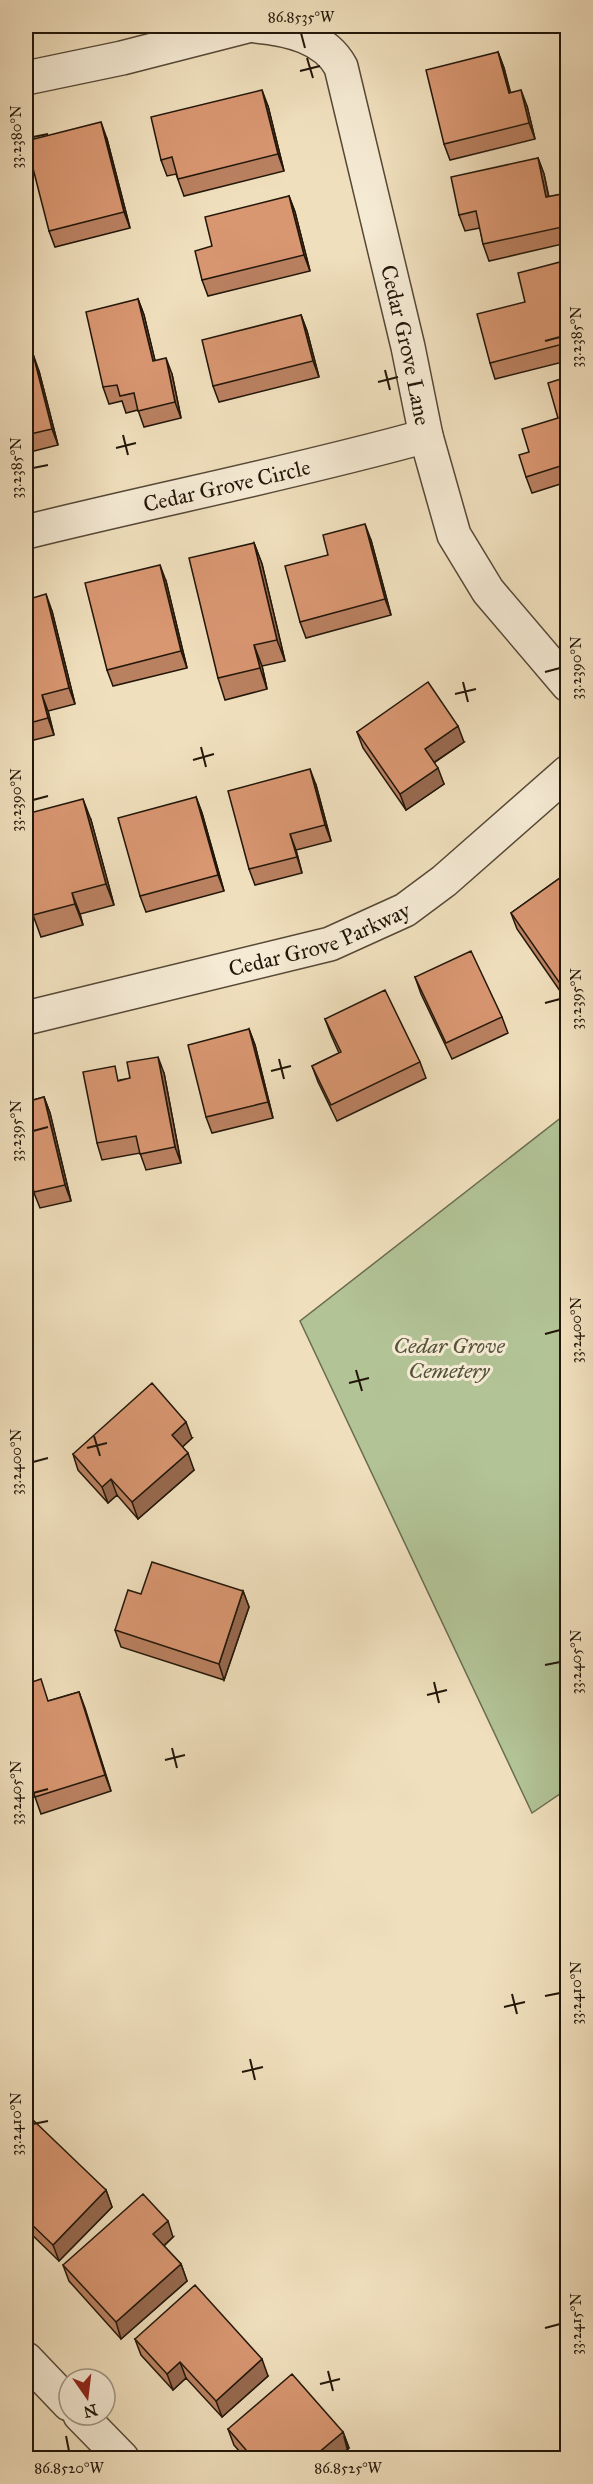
<svg xmlns="http://www.w3.org/2000/svg" width="593" height="2484" font-family="'IM FELL Great Primer',serif">
<style>
.green{fill:#b2c396;stroke:#6a6c50;stroke-width:1.5}
.lines{fill:none;stroke-linecap:round;stroke-linejoin:round}
.minor-casing{stroke:#564836;stroke-width:36}
.minor{stroke:#f5ead4;stroke-width:33}
.wall{fill:#ba8161;stroke:#221609;stroke-width:1.5}
.shaded-wall{fill:#97694f;stroke:#221609;stroke-width:1.5}
.building{fill:#d89671;stroke:#221609;stroke-width:1.5}
.ticks{fill:none;stroke:#221609;stroke-width:2}
.labels{text-anchor:middle;dominant-baseline:central;stroke-width:6;stroke-linejoin:round;paint-order:stroke}
.street-label{font-size:22px;fill:#221609;stroke:#f5ead4}
.park-label{font-size:22px;font-style:italic;fill:#54533a;stroke:#f5ead4}
.neatline{fill:none;stroke:#221609;stroke-width:2}
.ticks-label{font-size:15px;text-anchor:middle;fill:#221609}
</style>
<rect width="100%" height="100%" fill="#f0dfbd"/>
<filter id="stains"><feTurbulence type="fractalNoise" baseFrequency=".00333" numOctaves="4"/><feColorMatrix values="0 0 0 0 .2 0 0 0 0 .09 0 0 0 0 .02 0 0 0 .5 -.17"/></filter>
<radialGradient id="worn" r=".72"><stop offset=".6" stop-color="#630" stop-opacity="0"/><stop offset="1" stop-color="#630" stop-opacity=".3"/></radialGradient>
<!-- green -->
<path class="green" d="M 567,1113 L 567,1789 L 532,1813 L 300,1321 Z"/>
<g class="lines">
<!-- minor casing -->
<g class="minor-casing">
<g id="minor">
<path id="s1" d="M 256,26 C 288,29 325,37 341,67 L 408,347 L 426,436 L 454,535 L 488,591 L 568,685"/>
<path d="M 26,78 L 122,58 L 247,26"/>
<path id="s2" d="M 26,532 C 159,499 293,473 426,436"/>
<path id="s3" d="M 26,1018 L 330,944 L 405,910 L 444,881 L 568,772"/>
<path d="M 26,2359 L 69,2404"/>
<path d="M 80,2415 L 122,2458"/>
</g>
</g>
<!-- minor -->
<use href="#minor" class="minor"/>
</g>
<!-- wall -->
<path class="wall" d="M 498,52 L 504,68 L 510,92 L 527,106 L 535,139 L 450,160 L 444,144 Z
M 268,106 L 284,171 L 184,196 L 176,174 L 167,176 L 161,160 Z
M 107,139 L 130,228 L 55,247 L 49,231 Z
M 538,158 L 544,174 L 549,197 L 567,193 L 567,243 L 489,261 L 483,244 L 480,228 L 465,231 L 459,215 Z
M 289,196 L 295,212 L 310,271 L 208,296 L 202,280 L 212,246 Z
M 26,260 L 30,277 L 26,278 Z
M 566,279 L 567,286 L 567,361 L 495,379 L 490,363 L 525,302 Z
M 138,299 L 144,315 L 155,361 L 172,374 L 181,418 L 144,427 L 138,410 L 126,413 L 122,401 L 109,404 L 103,387 Z
M 301,315 L 307,331 L 319,377 L 219,402 L 213,386 Z
M 26,356 L 39,371 L 58,445 L 26,453 Z
M 567,377 L 567,482 L 532,493 L 526,477 L 529,452 L 558,418 Z
M 371,540 L 391,615 L 306,638 L 300,622 L 328,555 Z
M 254,543 L 262,564 L 285,661 L 262,666 L 267,689 L 225,700 L 218,678 Z
M 166,581 L 187,668 L 113,686 L 107,670 Z
M 26,600 L 52,611 L 75,704 L 48,711 L 54,735 L 26,742 Z
M 357,732 L 464,742 L 434,763 L 444,784 L 406,810 L 363,748 Z
M 316,785 L 331,841 L 296,850 L 302,873 L 255,885 L 249,869 Z
M 196,797 L 202,813 L 224,891 L 146,912 L 140,896 Z
M 91,820 L 114,905 L 80,914 L 83,925 L 41,937 L 33,915 Z
M 567,873 L 567,1001 L 517,929 L 511,913 Z
M 415,977 L 502,1017 L 508,1033 L 452,1059 L 421,994 Z
M 325,1019 L 420,1062 L 426,1078 L 337,1121 L 318,1082 L 312,1066 L 339,1053 L 331,1035 Z
M 249,1029 L 255,1045 L 273,1118 L 212,1133 L 206,1117 Z
M 164,1073 L 181,1163 L 146,1170 L 140,1153 L 102,1160 L 97,1143 L 120,1080 Z
M 44,1097 L 50,1113 L 71,1201 L 40,1208 L 34,1193 L 26,1195 L 26,1102 Z
M 26,1401 L 30,1436 L 26,1437 Z
M 192,1438 L 182,1447 L 194,1470 L 138,1519 L 117,1495 L 108,1503 L 78,1470 L 73,1454 Z
M 243,1591 L 249,1607 L 224,1680 L 121,1647 L 115,1630 L 141,1594 Z
M 79,1692 L 111,1791 L 41,1814 L 35,1797 L 48,1701 Z
M 26,2126 L 106,2190 L 112,2207 L 59,2261 L 26,2229 Z
M 173,2237 L 164,2246 L 181,2264 L 187,2281 L 121,2339 L 69,2281 L 63,2265 Z
M 135,2339 L 268,2376 L 222,2417 L 186,2378 L 173,2390 L 141,2355 Z
M 228,2429 L 343,2432 L 349,2448 L 337,2458 L 245,2458 L 234,2445 Z"/>
<!-- shaded-wall -->
<path class="shaded-wall" d="M 498,52 L 504,68 L 515,109 L 509,93 Z
M 262,90 L 268,106 L 284,171 L 278,154 Z
M 521,90 L 527,106 L 535,139 L 529,123 Z
M 101,122 L 107,139 L 130,228 L 124,212 Z
M 538,158 L 544,174 L 552,214 L 546,197 Z
M 289,196 L 295,212 L 310,271 L 304,255 Z
M 26,260 L 30,277 L 26,265 Z
M 560,262 L 566,279 L 567,286 L 567,293 Z
M 138,299 L 144,315 L 159,377 L 153,361 Z
M 301,315 L 307,331 L 319,377 L 313,361 Z
M 33,354 L 39,371 L 58,445 L 52,429 Z
M 166,358 L 172,374 L 181,418 L 175,402 Z
M 365,524 L 371,540 L 391,615 L 385,599 Z
M 254,543 L 262,564 L 285,661 L 277,640 Z
M 160,565 L 166,581 L 187,668 L 181,651 Z
M 46,594 L 52,611 L 75,704 L 69,688 Z
M 254,645 L 262,666 L 267,689 L 260,668 Z
M 42,695 L 48,711 L 54,735 L 48,718 Z
M 458,726 L 464,742 L 430,765 L 425,749 Z
M 438,768 L 444,784 L 406,810 L 400,794 Z
M 310,769 L 316,785 L 331,841 L 325,825 Z
M 196,797 L 202,813 L 224,891 L 218,875 Z
M 83,799 L 91,820 L 114,905 L 106,884 Z
M 290,834 L 296,850 L 302,873 L 297,857 Z
M 72,893 L 80,914 L 83,925 L 75,904 Z
M 567,980 L 567,1001 L 561,985 Z
M 249,1029 L 255,1045 L 273,1118 L 268,1102 Z
M 158,1057 L 164,1073 L 181,1163 L 175,1147 Z
M 44,1097 L 50,1113 L 71,1201 L 65,1185 Z
M 26,1401 L 30,1436 L 26,1424 Z
M 186,1422 L 192,1438 L 177,1452 L 172,1435 Z
M 188,1453 L 194,1470 L 138,1519 L 132,1502 Z
M 111,1479 L 117,1495 L 108,1503 L 102,1487 Z
M 243,1591 L 249,1607 L 224,1680 L 219,1664 Z
M 79,1692 L 85,1708 L 111,1791 L 105,1775 Z
M 106,2190 L 112,2207 L 59,2261 L 53,2245 Z
M 168,2221 L 173,2237 L 159,2250 L 153,2234 Z
M 181,2264 L 187,2281 L 121,2339 L 116,2322 Z
M 262,2359 L 268,2376 L 222,2417 L 216,2401 Z
M 180,2362 L 186,2378 L 173,2390 L 167,2374 Z
M 343,2432 L 349,2448 L 337,2458 L 312,2458 Z"/>
<!-- building -->
<path class="building" d="M 498,52 L 509,93 L 521,90 L 529,123 L 444,144 L 426,70 Z
M 262,90 L 278,154 L 178,179 L 172,157 L 161,160 L 151,117 Z
M 101,122 L 124,212 L 49,231 L 26,141 Z
M 538,158 L 546,197 L 567,193 L 567,226 L 483,244 L 476,211 L 459,215 L 451,177 Z
M 289,196 L 304,255 L 202,280 L 195,251 L 212,246 L 205,217 Z
M 560,262 L 567,293 L 567,343 L 490,363 L 477,314 L 525,302 L 518,273 Z
M 138,299 L 153,361 L 166,358 L 175,402 L 138,411 L 134,393 L 120,396 L 117,385 L 103,387 L 86,312 Z
M 301,315 L 313,361 L 213,386 L 202,340 Z
M 33,354 L 52,429 L 26,435 L 26,356 Z
M 567,377 L 567,464 L 526,477 L 519,455 L 529,452 L 522,429 L 558,418 L 548,383 Z
M 365,524 L 385,599 L 300,622 L 285,566 L 328,555 L 323,535 Z
M 254,543 L 277,640 L 254,645 L 260,668 L 218,678 L 189,558 Z
M 160,565 L 181,651 L 107,670 L 85,583 Z
M 46,594 L 69,688 L 42,695 L 48,718 L 26,724 L 26,600 Z
M 428,682 L 458,726 L 425,749 L 438,768 L 400,794 L 357,732 Z
M 310,769 L 325,825 L 290,834 L 297,857 L 249,869 L 228,791 Z
M 196,797 L 218,875 L 140,896 L 118,818 Z
M 83,799 L 106,884 L 72,893 L 75,904 L 33,915 L 26,885 L 26,814 Z
M 567,873 L 567,980 L 561,985 L 511,913 Z
M 471,951 L 502,1017 L 446,1043 L 415,977 Z
M 385,990 L 420,1062 L 331,1105 L 312,1066 L 341,1052 L 325,1019 Z
M 249,1029 L 268,1102 L 206,1117 L 188,1045 Z
M 158,1057 L 175,1147 L 140,1154 L 136,1136 L 97,1143 L 83,1072 L 115,1066 L 118,1081 L 130,1078 L 127,1062 Z
M 44,1097 L 65,1185 L 34,1192 L 30,1177 L 26,1178 L 26,1102 Z
M 152,1383 L 186,1422 L 172,1435 L 188,1453 L 132,1502 L 111,1479 L 102,1487 L 73,1454 Z
M 152,1562 L 243,1591 L 219,1664 L 115,1630 L 128,1590 L 141,1594 Z
M 41,1679 L 48,1701 L 79,1692 L 105,1775 L 35,1797 L 26,1768 L 26,1684 Z
M 32,2119 L 106,2190 L 53,2245 L 26,2219 L 26,2126 Z
M 143,2194 L 168,2221 L 153,2234 L 181,2264 L 116,2322 L 63,2265 Z
M 195,2285 L 262,2359 L 216,2401 L 180,2362 L 167,2374 L 135,2339 Z
M 292,2374 L 343,2432 L 312,2458 L 253,2458 L 228,2429 Z"/>
<!-- ticks -->
<path class="ticks" d="M 301,33 L 305,48M 307,58 L 313,78M 300,71 L 320,66M 33,137 L 48,134M 545,341 L 560,337M 385,370 L 390,390M 378,382 L 398,377M 123,435 L 128,455M 116,448 L 136,443M 33,468 L 48,465M 545,672 L 560,668M 463,682 L 468,702M 455,694 L 476,689M 201,747 L 206,767M 193,760 L 214,754M 33,800 L 48,796M 545,1003 L 560,999M 279,1059 L 284,1079M 271,1071 L 291,1066M 33,1131 L 48,1127M 545,1334 L 560,1330M 356,1370 L 362,1391M 349,1383 L 369,1378M 94,1436 L 100,1456M 87,1448 L 107,1443M 33,1462 L 48,1458M 545,1665 L 560,1662M 434,1682 L 439,1703M 427,1695 L 447,1690M 172,1748 L 177,1768M 165,1760 L 185,1755M 33,1793 L 48,1789M 512,1994 L 517,2014M 545,1996 L 560,1993M 504,2007 L 525,2002M 250,2059 L 255,2080M 242,2072 L 263,2067M 33,2124 L 48,2121M 545,2328 L 560,2324M 328,2371 L 333,2391M 320,2384 L 340,2379M 66,2436 L 69,2451M 344,2436 L 348,2451"/>
<g class="labels">
<!-- street labels -->
<g class="street-label">
<text stroke="none"><textPath href="#s1" startOffset="384">Cedar Grove Lane</textPath></text>
<text stroke="none"><textPath href="#s2" startOffset="206">Cedar Grove Circle</textPath></text>
<text stroke="none"><textPath href="#s3" startOffset="304">Cedar Grove Parkway</textPath></text>
</g>
<!-- park labels -->
<g class="park-label">
<text x="449" y="1345">Cedar Grove<tspan x="449" dy="25">Cemetery</tspan></text>
</g>
</g>
<!-- margin -->
<rect width="593" height="2484" fill="none" stroke="#f0dfbd" stroke-width="66"/>
<!-- north arrow -->
<g transform="translate(87 2397) rotate(166)"><circle r="28" fill="#f5ead4" stroke="#a19583" stroke-width="1.5"/>
<path d="M0-4.5L10 22L0 15L-10 22Z" fill="#8f2418"/>
<text y="-9" font-size="16" font-weight="bold" text-anchor="middle" fill="#221609">N</text>
</g>
<rect x="33" y="33" width="527" height="2418" class="neatline"/>
<g class="ticks-label">
<text x="301" y="22">86.8535°W</text>
<text transform="translate(16 137) rotate(-90)" y="5">33.2380°N</text>
<text transform="translate(576 337) rotate(-90)" y="5">33.2385°N</text>
<text transform="translate(16 468) rotate(-90)" y="5">33.2385°N</text>
<text transform="translate(576 668) rotate(-90)" y="5">33.2390°N</text>
<text transform="translate(16 800) rotate(-90)" y="5">33.2390°N</text>
<text transform="translate(576 999) rotate(-90)" y="5">33.2395°N</text>
<text transform="translate(16 1131) rotate(-90)" y="5">33.2395°N</text>
<text transform="translate(576 1330) rotate(-90)" y="5">33.2400°N</text>
<text transform="translate(16 1462) rotate(-90)" y="5">33.2400°N</text>
<text transform="translate(576 1662) rotate(-90)" y="5">33.2405°N</text>
<text transform="translate(16 1793) rotate(-90)" y="5">33.2405°N</text>
<text transform="translate(576 1993) rotate(-90)" y="5">33.2410°N</text>
<text transform="translate(16 2124) rotate(-90)" y="5">33.2410°N</text>
<text transform="translate(576 2324) rotate(-90)" y="5">33.2415°N</text>
<text x="69" y="2473">86.8520°W</text>
<text x="348" y="2473">86.8525°W</text>
</g>
<rect width="100%" height="100%" filter="url(#stains)"/>
<rect width="100%" height="100%" fill="url(#worn)"/>
</svg>
